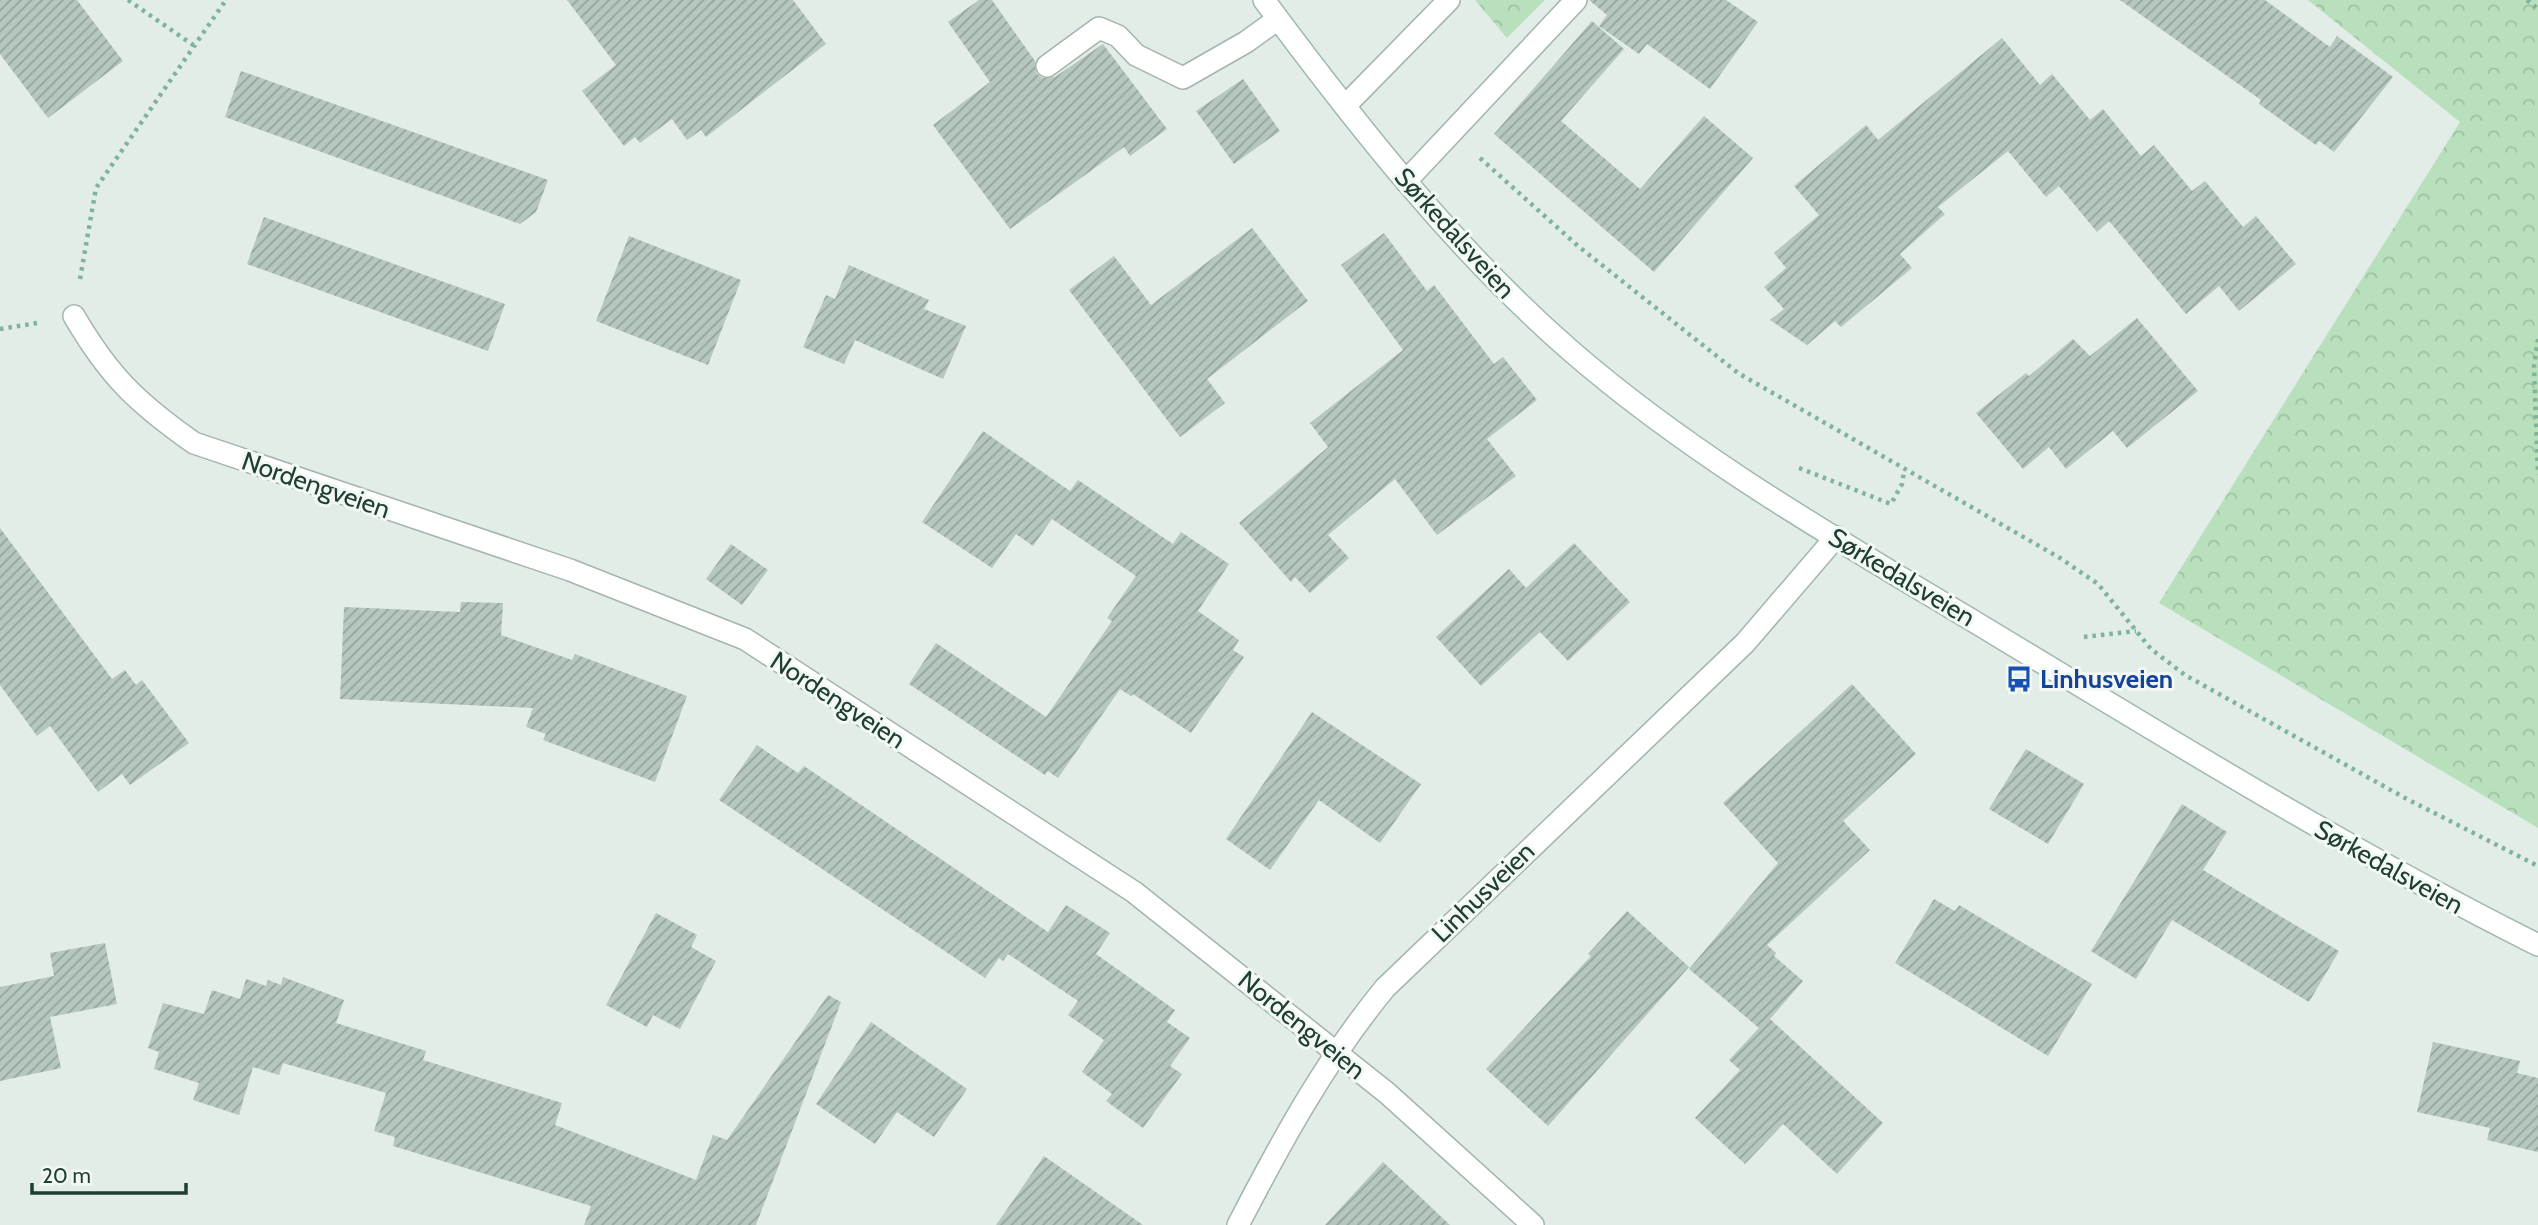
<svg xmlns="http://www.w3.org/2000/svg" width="2538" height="1225" font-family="Cabin,sans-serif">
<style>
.forest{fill:url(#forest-crowns)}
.building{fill:url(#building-hatch)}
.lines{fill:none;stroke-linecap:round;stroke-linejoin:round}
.service-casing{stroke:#a3b5ac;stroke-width:24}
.minor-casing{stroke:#a3b5ac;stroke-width:24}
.secondary-casing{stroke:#9fb9ac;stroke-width:24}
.path{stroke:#7fb39a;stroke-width:4.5;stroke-dasharray:3.5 5;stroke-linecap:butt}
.service{stroke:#fff;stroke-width:21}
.minor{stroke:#fff;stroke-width:21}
.secondary{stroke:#fff;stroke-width:21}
.labels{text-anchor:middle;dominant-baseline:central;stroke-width:6;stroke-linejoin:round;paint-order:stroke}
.street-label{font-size:26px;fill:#203f32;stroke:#f2f9f4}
.transit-label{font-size:26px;font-weight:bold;fill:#164399;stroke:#f2f9f4;text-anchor:start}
</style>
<defs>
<pattern id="forest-crowns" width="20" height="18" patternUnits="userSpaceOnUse" patternTransform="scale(1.75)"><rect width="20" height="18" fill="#b8e0bc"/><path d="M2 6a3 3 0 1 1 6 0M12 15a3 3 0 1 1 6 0" fill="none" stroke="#9ec1a2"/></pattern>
<pattern id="building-hatch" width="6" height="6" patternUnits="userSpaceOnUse" patternTransform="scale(1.75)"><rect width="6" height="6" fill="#b6c8be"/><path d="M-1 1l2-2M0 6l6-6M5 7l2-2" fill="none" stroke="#94a49b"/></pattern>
</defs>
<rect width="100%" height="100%" fill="#e1ede6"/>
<!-- forest -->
<path class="forest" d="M 1475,0 L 1545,0 L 1507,38 Z
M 2308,0 L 2538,0 L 2538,828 L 2159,603 L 2460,122 Z"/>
<!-- building -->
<path class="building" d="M 0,0 L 77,0 L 123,61 L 48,118 L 0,54 Z
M 567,0 L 793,0 L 826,44 L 706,137 L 701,130 L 687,140 L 672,119 L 640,143 L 635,137 L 624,146 L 582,91 L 616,65 Z
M 979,0 L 992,0 L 1035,61 L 1036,73 L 1042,78 L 1055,77 L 1103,44 L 1167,129 L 1130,156 L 1124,147 L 1010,229 L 933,125 L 990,82 L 948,22 Z
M 1589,0 L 1726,0 L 1758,22 L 1710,89 L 1647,44 L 1639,54 L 1599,26 L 1607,15 Z
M 2120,0 L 2265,0 L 2330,47 L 2337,36 L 2393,77 L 2334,152 L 2319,141 L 2316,145 L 2259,104 L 2261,100 Z
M 1592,21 L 1624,49 L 1561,121 L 1640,189 L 1704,116 L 1753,158 L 1654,272 L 1494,134 Z
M 2002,38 L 2040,85 L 2052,74 L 2090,120 L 2103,109 L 2141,156 L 2154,145 L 2192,191 L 2205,181 L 2243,227 L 2256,216 L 2296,264 L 2239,311 L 2219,286 L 2186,314 L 2109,221 L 2097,232 L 2059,186 L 2046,197 L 2008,151 L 1938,207 L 1945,214 L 1900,254 L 1912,268 L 1841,327 L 1835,321 L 1807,345 L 1770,320 L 1784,309 L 1764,287 L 1786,268 L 1774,253 L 1819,215 L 1794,186 L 1866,125 L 1878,140 Z
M 241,71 L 548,180 L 536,212 L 520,224 L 225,117 Z
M 1243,79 L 1280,131 L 1234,164 L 1196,111 Z
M 264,217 L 505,304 L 488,351 L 247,264 Z
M 1252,228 L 1308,301 L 1207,379 L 1225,403 L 1180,437 L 1069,290 L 1114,256 L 1151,305 Z
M 1384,233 L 1427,291 L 1434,285 L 1494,364 L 1503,357 L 1537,400 L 1487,439 L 1516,476 L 1437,535 L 1395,479 L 1328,535 L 1349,558 L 1310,593 L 1295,577 L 1291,582 L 1239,523 L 1328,447 L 1310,423 L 1403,350 L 1341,265 Z
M 629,236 L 741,280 L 708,365 L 596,321 Z
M 849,265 L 929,300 L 924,309 L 966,326 L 943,379 L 855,340 L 844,364 L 803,347 L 826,295 L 835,299 Z
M 2137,318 L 2198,391 L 2127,448 L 2113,431 L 2066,469 L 2049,447 L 2023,469 L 1976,413 L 2026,373 L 2029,376 L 2073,339 L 2090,356 Z
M 983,431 L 1070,491 L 1078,480 L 1173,544 L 1181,532 L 1229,564 L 1198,611 L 1239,640 L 1233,650 L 1244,657 L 1191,733 L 1133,694 L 1131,696 L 1120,689 L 1058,778 L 1048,771 L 1045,775 L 909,684 L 936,643 L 1046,717 L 1112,621 L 1107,618 L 1136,576 L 1052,519 L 1033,546 L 1016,534 L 992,568 L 922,522 Z
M 0,528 L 112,679 L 125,670 L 136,685 L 142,680 L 189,743 L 130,785 L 122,774 L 98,792 L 50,726 L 37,736 L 0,685 Z
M 1574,543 L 1630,602 L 1568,661 L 1540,632 L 1481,686 L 1436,637 L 1509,569 L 1526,588 Z
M 731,544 L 768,570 L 742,605 L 706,579 Z
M 461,602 L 503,603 L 501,635 L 572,660 L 575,654 L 687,696 L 655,782 L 543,740 L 546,734 L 526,727 L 533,708 L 340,699 L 344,607 L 460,612 Z
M 1852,684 L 1916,754 L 1843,821 L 1870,850 L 1767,945 L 1776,953 L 1774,956 L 1803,981 L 1770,1019 L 1883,1123 L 1837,1174 L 1783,1124 L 1745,1164 L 1695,1118 L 1740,1070 L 1729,1060 L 1759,1028 L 1689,969 L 1778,863 L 1723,803 Z
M 1312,712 L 1421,784 L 1380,843 L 1319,800 L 1270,870 L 1226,839 Z
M 757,745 L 798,773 L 804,766 L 1048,932 L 1066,905 L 1110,933 L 1096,954 L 1175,1010 L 1167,1022 L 1190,1038 L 1170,1066 L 1182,1074 L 1143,1128 L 1106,1101 L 1112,1094 L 1082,1072 L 1104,1040 L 1068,1015 L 1078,1001 L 1008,954 L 1003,961 L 999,958 L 985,978 L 719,800 Z
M 2026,749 L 2084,784 L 2048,844 L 1989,809 Z
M 2182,804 L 2227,832 L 2203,870 L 2339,951 L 2309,1002 L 2172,920 L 2136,979 L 2091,951 Z
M 1934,899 L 1955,911 L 1959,905 L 2092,984 L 2048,1056 L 1895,963 Z
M 1627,911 L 1689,967 L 1548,1126 L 1486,1069 L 1591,956 L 1588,954 Z
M 656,913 L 697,935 L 691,947 L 716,961 L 680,1029 L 653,1015 L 647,1027 L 606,1005 Z
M 105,943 L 117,1004 L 50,1017 L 61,1068 L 0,1081 L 0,987 L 54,976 L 50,953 Z
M 283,977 L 344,1000 L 336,1023 L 426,1051 L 423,1060 L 562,1103 L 555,1125 L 696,1180 L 713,1135 L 727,1140 L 828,995 L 841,1002 L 756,1225 L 584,1225 L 591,1206 L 393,1146 L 395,1137 L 374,1131 L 386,1093 L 283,1063 L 279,1075 L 253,1067 L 239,1115 L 193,1100 L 199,1083 L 154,1069 L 159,1052 L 148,1048 L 163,1003 L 204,1014 L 212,990 L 240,999 L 246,979 L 266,986 L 268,980 L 281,985 Z
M 871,1022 L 967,1089 L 934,1137 L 897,1112 L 875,1144 L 816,1104 Z
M 2433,1042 L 2520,1061 L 2517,1073 L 2538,1078 L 2538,1152 L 2487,1140 L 2490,1128 L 2417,1112 Z
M 1044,1156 L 1143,1225 L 996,1225 Z
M 1383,1162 L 1414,1191 L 1450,1225 L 1325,1225 Z"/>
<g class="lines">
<!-- service casing -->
<g class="service-casing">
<path id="service" d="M 1047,66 L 1099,28 L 1118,36 L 1136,55 L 1183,78 L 1246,42 L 1278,19
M 1345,106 L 1449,0
M 1406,181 L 1576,0"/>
</g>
<!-- minor casing -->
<g class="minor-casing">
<path id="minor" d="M 74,316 C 109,376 137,403 194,443 L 570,570 L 745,639 L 1134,892 L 1387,1093 L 1533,1225
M 1238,1225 C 1281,1142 1325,1061 1385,988 L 1745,643 L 1836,537"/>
</g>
<!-- secondary casing -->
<g class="secondary-casing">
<path id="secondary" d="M 1264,0 C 1356,124 1454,249 1571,351 C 1699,462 1849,546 1993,633 C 2172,741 2350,851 2538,945"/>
</g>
<!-- path -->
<path class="path" d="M 128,0 L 196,47
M 2527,0 L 2538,9
M 1480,158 L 1578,246 L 1738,373 L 2060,558 L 2098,584 L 2151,649 L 2185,675 L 2405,798 L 2538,866
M 80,279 L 96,188 L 226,0
M 0,329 L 37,323
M 2538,339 L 2534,366 L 2538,475
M 1799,468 L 1891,504 L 1902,484 L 1904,471
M 2084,637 L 2136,631"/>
<!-- service -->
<use href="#service" class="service"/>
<!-- minor -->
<use href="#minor" class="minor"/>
<!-- secondary -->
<use href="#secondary" class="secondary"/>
</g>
<!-- icons -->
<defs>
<g id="bus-bare" transform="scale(2.1)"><path d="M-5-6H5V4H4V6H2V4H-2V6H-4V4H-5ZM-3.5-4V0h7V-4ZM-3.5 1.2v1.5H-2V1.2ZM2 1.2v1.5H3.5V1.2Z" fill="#1a4fb4" stroke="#f2f9f4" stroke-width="2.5" paint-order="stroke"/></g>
</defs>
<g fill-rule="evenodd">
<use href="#bus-bare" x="2019" y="679"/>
</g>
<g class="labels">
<!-- street labels -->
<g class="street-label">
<text transform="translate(1455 233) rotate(48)">Sørkedalsveien</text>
<text transform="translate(316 485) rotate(19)">Nordengveien</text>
<text transform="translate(1902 577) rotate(31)">Sørkedalsveien</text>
<text transform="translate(838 700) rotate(33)">Nordengveien</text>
<text transform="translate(2389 867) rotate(29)">Sørkedalsveien</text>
<text transform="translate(1483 892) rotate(-44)">Linhusveien</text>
<text transform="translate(1302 1025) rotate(39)">Nordengveien</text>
</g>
<!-- transit labels -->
<g class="transit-label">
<text x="2040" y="679">Linhusveien</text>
</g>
</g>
<!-- scale -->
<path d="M32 1183v10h154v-10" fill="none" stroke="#203f32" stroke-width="3.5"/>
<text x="42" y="1183" font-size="21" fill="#203f32" stroke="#f2f9f4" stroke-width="5" paint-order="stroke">20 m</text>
</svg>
